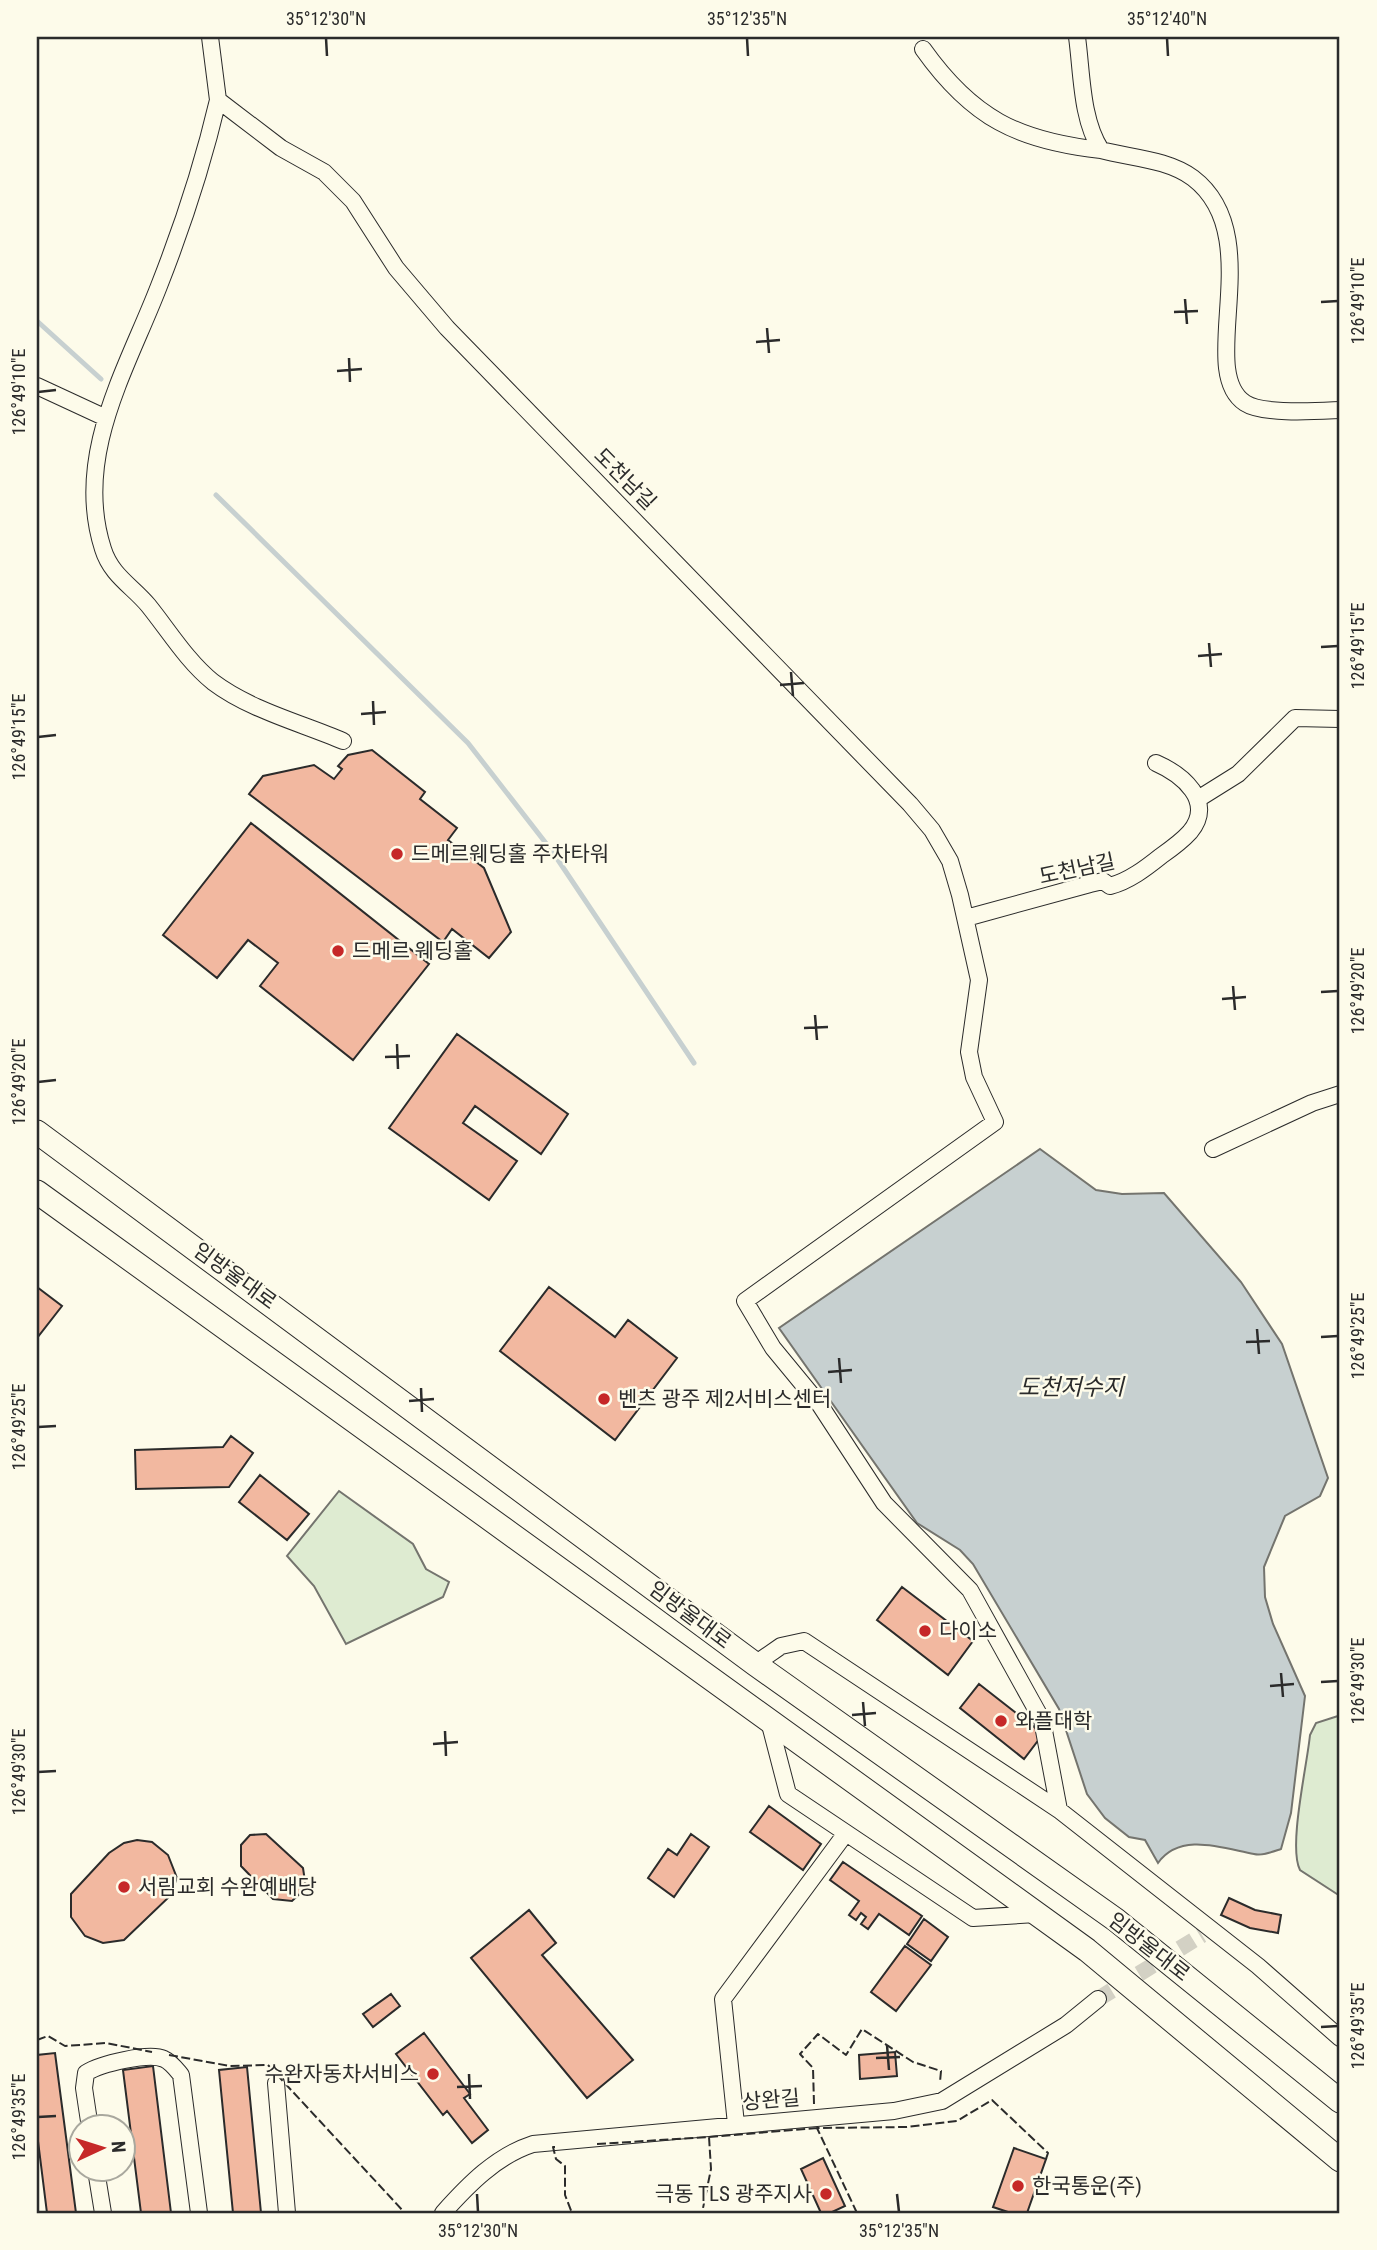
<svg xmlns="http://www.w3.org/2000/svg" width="1377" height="2250" font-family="'Roboto Condensed','Noto Sans KR',sans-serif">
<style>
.green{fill:#deebd1;stroke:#74746e;stroke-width:2}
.water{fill:#c7d0d0;stroke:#74746e;stroke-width:2}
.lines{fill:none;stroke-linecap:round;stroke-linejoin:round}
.stream{stroke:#c7d0d0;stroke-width:5}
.building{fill:#f2b8a0;stroke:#2b2b2b;stroke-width:2}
.street-tunnel{stroke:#d3d1c4;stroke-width:16;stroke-dasharray:16 8;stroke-linecap:butt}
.street-casing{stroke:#2b2b2b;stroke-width:18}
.secondary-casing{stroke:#2b2b2b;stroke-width:25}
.street{stroke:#fdfbea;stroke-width:16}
.secondary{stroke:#fdfbea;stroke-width:23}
.fence{stroke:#2b2b2b;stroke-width:2;stroke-dasharray:9 3.5;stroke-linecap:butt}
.ticks{fill:none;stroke:#2b2b2b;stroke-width:2.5}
.poi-dot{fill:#c62828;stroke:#fdfbea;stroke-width:2.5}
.labels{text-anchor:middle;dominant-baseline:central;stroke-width:5;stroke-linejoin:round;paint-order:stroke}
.street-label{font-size:21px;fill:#2b2b2b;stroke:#fdfbea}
.poi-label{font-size:21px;fill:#2b2b2b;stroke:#fdfbea;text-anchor:start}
.water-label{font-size:23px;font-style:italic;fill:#2b2b2b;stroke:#fdfbea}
.neatline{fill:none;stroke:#2b2b2b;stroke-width:2.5}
.ticks-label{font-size:18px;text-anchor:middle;fill:#2b2b2b}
</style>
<rect width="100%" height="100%" fill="#fdfbea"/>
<!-- green -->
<path class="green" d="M 339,1491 L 413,1544 L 426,1569 L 449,1582 L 443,1597 L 346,1644 L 314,1586 L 287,1556 Z
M 1338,1716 L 1340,1719 L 1340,1896 L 1300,1870 C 1288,1847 1307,1766 1310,1735 L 1316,1723 Z"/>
<!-- water -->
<path class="water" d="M 1040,1149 L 1096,1190 L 1122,1194 L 1164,1193 L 1241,1282 L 1282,1344 L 1328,1478 L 1320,1496 L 1285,1516 L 1264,1567 L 1265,1597 L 1273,1624 L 1305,1696 L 1291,1813 L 1281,1849 C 1272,1852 1262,1856 1254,1854 C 1222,1848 1180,1832 1158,1863 L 1145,1840 L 1129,1837 L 1105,1818 L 1087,1794 L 1059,1709 L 973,1564 L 960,1550 L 917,1523 L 779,1328 Z"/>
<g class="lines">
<!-- stream -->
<path class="stream" d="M 37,321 L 101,379
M 216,495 L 468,743 L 552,851 L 694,1063"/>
</g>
<!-- building -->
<path class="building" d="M 372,750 L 425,792 L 420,799 L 457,828 L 448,840 L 484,868 L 511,932 L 489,958 L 452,929 L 443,942 L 249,794 L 263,776 L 314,765 L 334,779 L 342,769 L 338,766 L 348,755 Z
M 251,823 L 429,964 L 353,1060 L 260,986 L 278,963 L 248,940 L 217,978 L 163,935 Z
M 457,1034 L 568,1114 L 541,1154 L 475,1106 L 463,1123 L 517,1161 L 489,1200 L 389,1128 Z
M 37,1287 L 62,1306 L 37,1338 Z
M 549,1287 L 615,1337 L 628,1320 L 677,1358 L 615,1440 L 500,1351 Z
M 231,1436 L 253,1453 L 229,1487 L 136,1489 L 135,1450 L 223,1447 Z
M 260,1475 L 309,1514 L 287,1540 L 239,1502 Z
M 902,1587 L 973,1641 L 948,1675 L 877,1620 Z
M 979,1684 L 1043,1734 L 1024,1759 L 960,1708 Z
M 769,1806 L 821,1844 L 803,1870 L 750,1832 Z
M 266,1834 L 303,1868 L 306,1888 L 292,1901 L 273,1899 L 241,1866 L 241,1845 L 250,1835 Z
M 691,1834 L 709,1847 L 674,1897 L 648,1878 L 668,1849 L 677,1855 Z
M 137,1840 L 152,1842 L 168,1855 L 177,1878 L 170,1896 L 124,1940 L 103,1943 L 85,1936 L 71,1917 L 71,1894 L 109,1853 L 124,1843 Z
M 843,1862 L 922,1916 L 909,1935 L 879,1914 L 868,1929 L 861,1924 L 866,1917 L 861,1913 L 856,1920 L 849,1915 L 859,1901 L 830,1880 Z
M 1229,1898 L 1255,1910 L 1281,1915 L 1278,1933 L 1250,1928 L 1221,1915 Z
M 529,1910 L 556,1943 L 542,1955 L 633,2060 L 587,2098 L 471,1958 Z
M 924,1919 L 948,1937 L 931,1961 L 907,1944 Z
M 905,1946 L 931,1965 L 896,2011 L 871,1992 Z
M 391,1994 L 400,2006 L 373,2027 L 363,2014 Z
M 424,2033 L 470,2094 L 464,2098 L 488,2130 L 472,2143 L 447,2111 L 443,2115 L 396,2054 Z
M 895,2052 L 897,2076 L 860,2079 L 859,2055 Z
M 55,2053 L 76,2213 L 47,2213 L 37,2133 L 37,2055 Z
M 153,2066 L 171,2213 L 141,2213 L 123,2070 Z
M 247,2067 L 261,2213 L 233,2213 L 219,2070 Z
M 1014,2148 L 1046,2159 L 1027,2213 L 1011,2213 L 993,2207 Z
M 823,2158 L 845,2206 L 830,2213 L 821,2213 L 801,2169 Z"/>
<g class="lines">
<!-- street-tunnel -->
<path class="street-tunnel" d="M 1098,1999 L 1202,1935"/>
<!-- street casing -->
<g class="street-casing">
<path id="street" d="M 210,37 L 218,100 L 281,148 L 324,172 L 353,201 L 396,268 L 447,328 L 910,804 L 932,830 L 950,861 L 960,895 L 979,980 L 969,1052 L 974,1077 L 995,1122 L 745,1301 L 773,1348 L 820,1405 L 884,1503 L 970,1590 L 1042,1720 L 1059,1810
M 1077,37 C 1082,73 1081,119 1101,150 C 1131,158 1167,159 1193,178 C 1269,236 1195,370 1245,403 C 1263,415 1318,411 1340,410
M 923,49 C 972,118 1018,141 1101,150
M 218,100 C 203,164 183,225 159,286 C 127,369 73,456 103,549 C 111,575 132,586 148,605 C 169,631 187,661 213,682 C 250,710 301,723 343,741
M 37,386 L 106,418
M 1198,799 L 1238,774 L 1295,718 L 1340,719
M 966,918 L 1090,884 L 1103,881 L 1110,886 C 1129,881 1146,868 1161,856 C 1171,849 1182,841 1190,832 C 1216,801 1181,774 1156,763
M 1213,1149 L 1312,1103 L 1340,1094
M 755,1664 L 781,1646 L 804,1641 L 1059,1810 L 1258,1966 L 1340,2038
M 769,1721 L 788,1794 L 973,1918 L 1036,1914
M 276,2083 L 287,2213
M 736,2124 L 723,1999 L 846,1833
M 90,2128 L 84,2088 L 86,2073 C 100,2064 149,2052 164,2059 C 171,2062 176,2069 181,2075 L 199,2213
M 96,2170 L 103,2213
M 443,2213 C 468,2185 496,2156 533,2144 L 894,2111 L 942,2101 L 1066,2025 L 1098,1999"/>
</g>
<!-- secondary casing -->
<g class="secondary-casing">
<path id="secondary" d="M 37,1132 L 755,1664 L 1116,1920 L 1340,2101
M 37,1192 L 1087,1950 L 1340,2160"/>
</g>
<!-- street -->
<use href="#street" class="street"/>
<!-- secondary -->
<use href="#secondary" class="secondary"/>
<!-- fence -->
<path class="fence" d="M 37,2040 L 48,2036 L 65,2046 L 106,2043 L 152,2052
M 169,2055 L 230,2066 L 268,2065 L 405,2213
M 814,2104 L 813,2068 L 800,2054 L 818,2034 L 846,2055 L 862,2029 L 913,2062 L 941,2071 L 940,2082
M 709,2137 L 817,2128 L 818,2131
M 597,2144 L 709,2137 L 711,2169 L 702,2213
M 555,2147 L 553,2147 L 556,2159 L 565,2166 L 565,2195 L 572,2213
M 857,2213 L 817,2128 L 907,2127 L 957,2121 L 992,2100 L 1048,2153 L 1045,2162"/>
</g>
<!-- ticks -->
<path class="ticks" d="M 326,38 L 327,56M 747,38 L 748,56M 1167,38 L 1168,56M 1185,299 L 1187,324M 1321,302 L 1338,301M 1174,312 L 1198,311M 767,328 L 769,353M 756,342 L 780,340M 349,358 L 350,382M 337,371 L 362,369M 38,392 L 56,390M 1209,643 L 1211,667M 1321,647 L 1338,646M 1198,656 L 1222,654M 791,672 L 793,696M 780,685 L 804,683M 373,701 L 374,725M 361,714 L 386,712M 38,737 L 56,735M 1233,986 L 1235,1010M 1321,992 L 1338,991M 1222,999 L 1246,997M 815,1015 L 817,1040M 804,1028 L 828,1027M 397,1044 L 398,1069M 385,1057 L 410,1056M 38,1082 L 56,1080M 1257,1329 L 1259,1354M 1321,1337 L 1338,1336M 1246,1342 L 1270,1341M 839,1358 L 841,1383M 828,1372 L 852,1370M 421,1388 L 422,1412M 409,1401 L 434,1399M 38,1427 L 56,1426M 1281,1673 L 1283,1697M 1321,1682 L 1338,1681M 1270,1686 L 1294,1684M 863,1702 L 865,1726M 852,1715 L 876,1713M 445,1731 L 446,1756M 433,1744 L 458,1742M 38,1772 L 56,1771M 1321,2027 L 1338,2026M 887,2045 L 889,2070M 876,2058 L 900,2057M 469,2074 L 470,2099M 457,2087 L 482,2086M 38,2117 L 56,2116M 477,2194 L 478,2212M 897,2194 L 899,2212"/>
<!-- markers -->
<g class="poi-dot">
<circle cx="397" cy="854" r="7"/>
<circle cx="338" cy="951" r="7"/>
<circle cx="604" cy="1399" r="7"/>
<circle cx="925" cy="1631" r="7"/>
<circle cx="1001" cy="1721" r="7"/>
<circle cx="124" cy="1887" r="7"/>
<circle cx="433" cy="2074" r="7"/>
<circle cx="1018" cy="2186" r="7"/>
<circle cx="826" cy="2194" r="7"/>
</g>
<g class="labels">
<!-- street labels -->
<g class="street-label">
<text transform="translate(625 479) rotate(45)">도천남길</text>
<text transform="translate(1077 869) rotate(-12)">도천남길</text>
<text transform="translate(235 1276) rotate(36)">임방울대로</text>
<text transform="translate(690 1615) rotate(37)">임방울대로</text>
<text transform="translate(1149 1947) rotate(38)">임방울대로</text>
<text transform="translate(771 2100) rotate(-5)">상완길</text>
</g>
<!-- poi labels -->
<g class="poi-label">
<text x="411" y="854">드메르웨딩홀 주차타워</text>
<text x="352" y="951">드메르 웨딩홀</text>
<text x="618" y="1399">벤츠 광주 제2서비스센터</text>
<text x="939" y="1631">다이소</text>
<text x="1015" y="1721">와플대학</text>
<text x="138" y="1887">서림교회 수완예배당</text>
<text x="419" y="2074" text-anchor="end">수완자동차서비스</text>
<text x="1032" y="2186">한국통운(주)</text>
<text x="812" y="2194" text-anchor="end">극동 TLS 광주지사</text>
</g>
<!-- water labels -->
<g class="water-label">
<text x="1071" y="1387">도천저수지</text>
</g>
</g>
<!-- border -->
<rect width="1377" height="2250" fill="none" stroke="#fdfbea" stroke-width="77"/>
<!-- north arrow -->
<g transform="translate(102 2148) rotate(86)"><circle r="33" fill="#fdfbea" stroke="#a9a89e" stroke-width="2"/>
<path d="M0-5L12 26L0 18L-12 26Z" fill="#c62828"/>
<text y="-10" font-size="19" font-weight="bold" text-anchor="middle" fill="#2b2b2b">N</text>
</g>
<rect x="38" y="38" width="1300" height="2174" class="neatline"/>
<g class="ticks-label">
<text x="326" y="25">35°12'30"N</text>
<text x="747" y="25">35°12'35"N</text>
<text x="1167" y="25">35°12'40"N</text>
<text transform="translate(1358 301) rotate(-90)" y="6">126°49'10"E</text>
<text transform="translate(19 392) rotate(-90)" y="6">126°49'10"E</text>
<text transform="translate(1358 646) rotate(-90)" y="6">126°49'15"E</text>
<text transform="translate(19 737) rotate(-90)" y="6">126°49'15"E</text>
<text transform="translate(1358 991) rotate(-90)" y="6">126°49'20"E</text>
<text transform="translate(19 1082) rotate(-90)" y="6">126°49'20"E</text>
<text transform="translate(1358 1336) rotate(-90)" y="6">126°49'25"E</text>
<text transform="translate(19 1427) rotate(-90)" y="6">126°49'25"E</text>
<text transform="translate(1358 1681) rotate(-90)" y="6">126°49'30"E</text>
<text transform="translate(19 1772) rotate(-90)" y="6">126°49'30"E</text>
<text transform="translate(1358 2026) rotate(-90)" y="6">126°49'35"E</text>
<text transform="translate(19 2117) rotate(-90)" y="6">126°49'35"E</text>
<text x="478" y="2237">35°12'30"N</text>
<text x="899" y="2237">35°12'35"N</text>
</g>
</svg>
